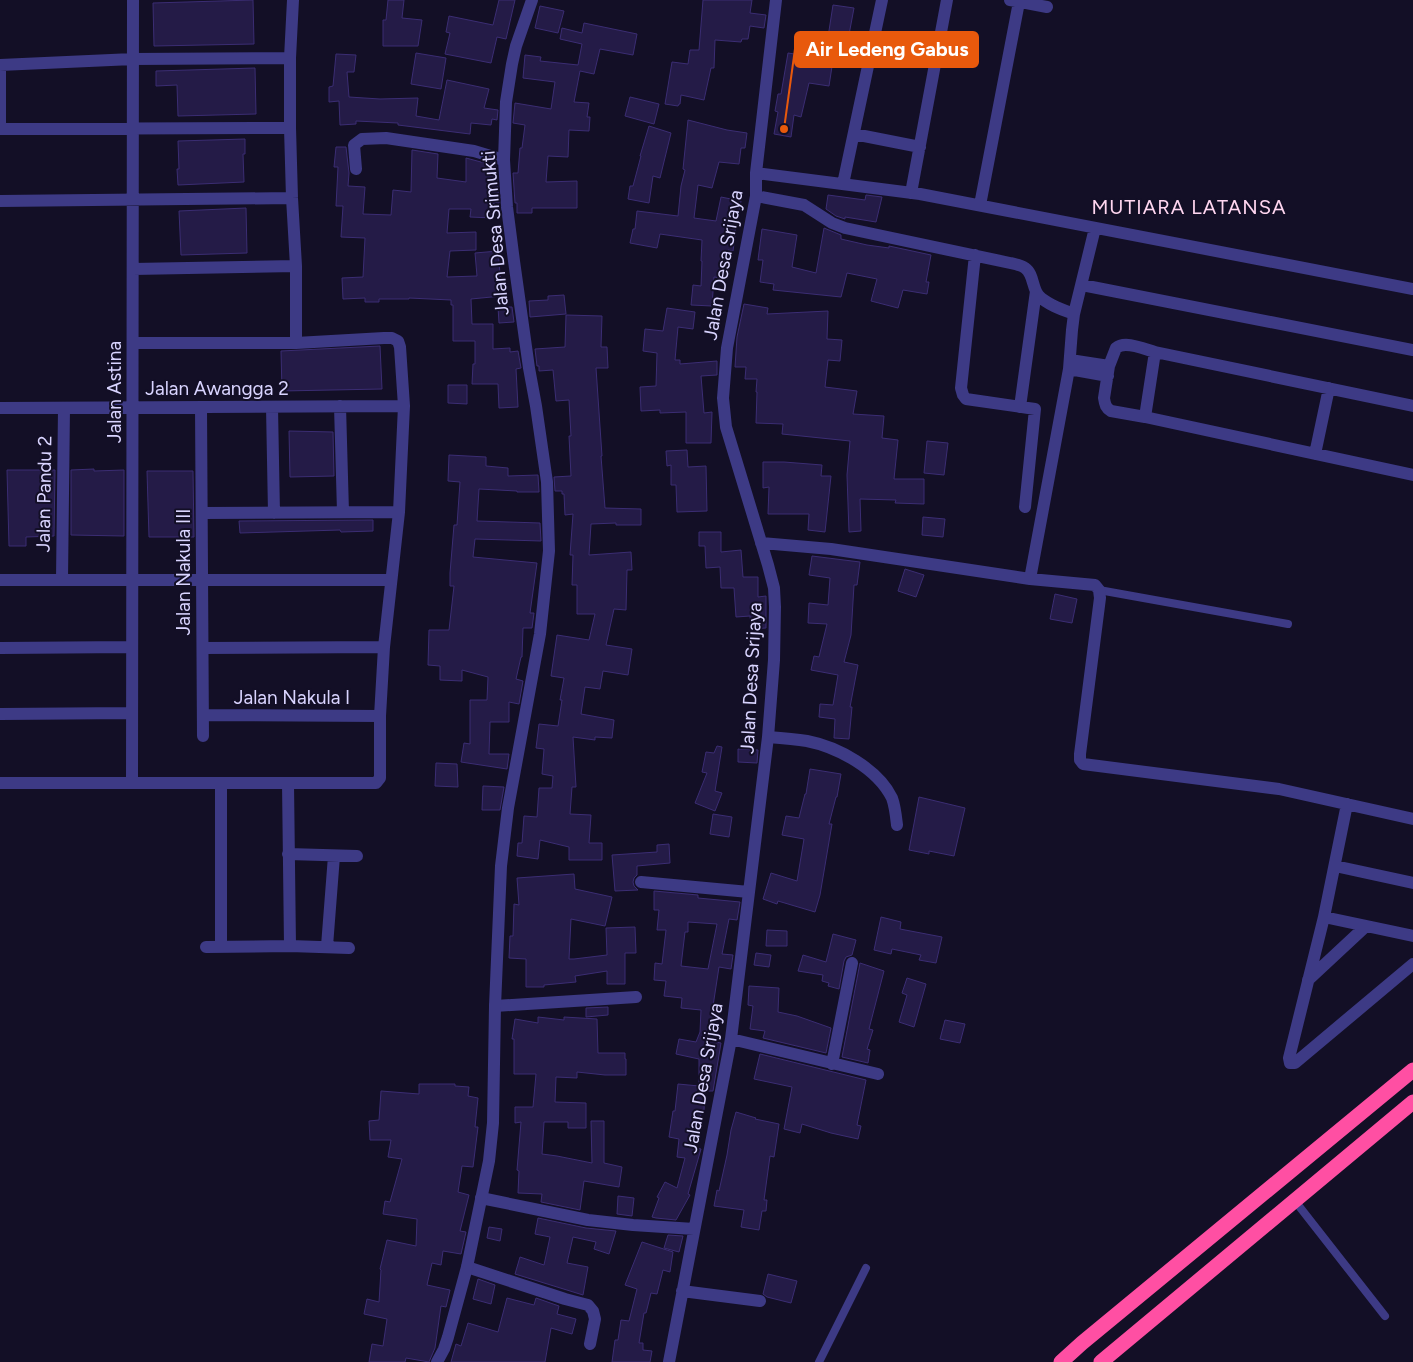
<svg xmlns="http://www.w3.org/2000/svg" width="1413" height="1362" font-family="Figtree,sans-serif">
<style>
.building{fill:#241b47;stroke:#3b2d73;fill-rule:evenodd}
.lines{fill:none;stroke-linecap:round;stroke-linejoin:round}
.service{stroke:#3d3a85;stroke-width:8}
.minor{stroke:#3d3a85;stroke-width:12}
.tertiary{stroke:#3d3a85;stroke-width:12}
.motorway{stroke:#ff4fa3;stroke-width:15}
.labels{text-anchor:middle;dominant-baseline:central;stroke-width:4;stroke-linejoin:round;paint-order:stroke}
.street-label{font-size:19px;fill:#d9d4ff;stroke:#130f26}
.neighbourhood-label{font-size:20px;letter-spacing:1px;fill:#ffd6f0;stroke:#130f26}
.leader{fill:none;stroke:#e8590c;stroke-width:2}
.callout-dot{fill:#e8590c;stroke:#130f26;stroke-width:2}
.callout{fill:#e8590c;stroke:#e8590c;stroke-width:2}
.callout-label{font-size:20px;text-anchor:middle;font-weight:bold;fill:#fff}
</style>
<rect width="100%" height="100%" fill="#130f26"/>
<!-- building -->
<path class="building" d="M 253,0 L 254,44 L 154,46 L 153,3 Z
M 388,0 L 404,0 L 402,18 L 422,20 L 418,46 L 383,46 L 383,20 L 386,20 Z
M 499,0 L 515,0 L 506,39 L 497,37 L 491,63 L 445,54 L 450,33 L 446,32 L 449,16 L 493,25 Z
M 703,0 L 752,0 L 750,13 L 766,15 L 764,28 L 750,26 L 748,39 L 742,39 L 741,42 L 715,40 L 714,68 L 711,68 L 704,100 L 681,95 L 680,104 L 679,104 L 678,106 L 665,104 L 672,62 L 688,64 L 690,50 L 699,50 Z
M 833,5 L 854,8 L 848,40 L 828,37 Z
M 540,6 L 564,11 L 558,33 L 535,28 Z
M 584,23 L 637,34 L 633,55 L 600,49 L 594,74 L 580,71 L 574,102 L 589,103 L 587,117 L 590,117 L 589,131 L 569,130 L 568,157 L 548,156 L 546,182 L 577,181 L 577,208 L 532,208 L 532,213 L 517,213 L 517,203 L 515,203 L 513,173 L 518,173 L 520,148 L 522,148 L 525,125 L 513,123 L 515,103 L 551,109 L 555,82 L 523,78 L 525,55 L 541,57 L 540,61 L 578,65 L 582,44 L 560,39 L 562,28 L 582,33 Z
M 416,53 L 446,58 L 441,89 L 411,84 Z
M 788,53 L 833,60 L 829,86 L 809,83 L 801,117 L 794,115 L 791,137 L 774,134 L 778,112 L 775,111 L 778,94 L 781,94 Z
M 336,54 L 356,55 L 354,72 L 347,72 L 349,97 L 380,99 L 418,98 L 416,116 L 439,120 L 447,80 L 489,89 L 484,108 L 498,110 L 497,120 L 492,119 L 491,125 L 471,123 L 470,134 L 398,125 L 398,123 L 356,121 L 356,124 L 340,125 L 339,101 L 329,102 L 329,87 L 333,86 Z
M 255,68 L 256,114 L 178,116 L 177,85 L 156,86 L 156,71 Z
M 630,97 L 659,104 L 654,124 L 625,116 Z
M 688,120 L 727,130 L 747,133 L 745,148 L 741,148 L 739,164 L 719,162 L 712,188 L 698,185 L 694,218 L 716,221 L 721,197 L 741,201 L 734,236 L 735,236 L 733,251 L 728,250 L 727,263 L 723,263 L 722,278 L 714,277 L 712,306 L 691,305 L 693,285 L 701,286 L 702,261 L 701,261 L 702,240 L 660,234 L 657,248 L 630,243 L 633,229 L 635,229 L 637,211 L 678,216 L 681,186 L 685,170 L 683,169 Z
M 649,126 L 671,133 L 660,178 L 653,176 L 649,203 L 628,199 L 630,186 L 633,186 L 641,156 L 640,156 Z
M 245,139 L 245,154 L 243,154 L 244,182 L 178,185 L 177,169 L 179,169 L 178,141 Z
M 336,147 L 346,147 L 349,173 L 348,186 L 365,187 L 363,214 L 391,215 L 393,190 L 411,192 L 412,150 L 438,154 L 437,178 L 466,182 L 466,158 L 496,166 L 499,203 L 494,202 L 493,218 L 470,217 L 471,209 L 449,209 L 447,233 L 476,232 L 476,250 L 450,251 L 447,277 L 477,276 L 475,253 L 498,251 L 502,296 L 471,299 L 472,324 L 493,324 L 493,349 L 510,348 L 510,352 L 518,351 L 521,368 L 516,369 L 518,407 L 499,408 L 498,384 L 472,384 L 473,364 L 475,364 L 475,341 L 453,341 L 453,305 L 451,305 L 451,300 L 409,298 L 409,299 L 379,299 L 379,302 L 365,302 L 365,298 L 343,299 L 342,278 L 363,277 L 365,238 L 341,237 L 343,206 L 336,206 L 338,167 L 334,167 Z
M 828,195 L 865,200 L 866,195 L 882,197 L 876,222 L 845,217 L 845,219 L 836,216 L 826,209 Z
M 246,208 L 247,253 L 181,255 L 179,211 Z
M 824,228 L 841,235 L 841,239 L 867,245 L 889,248 L 889,246 L 931,255 L 926,282 L 929,282 L 927,294 L 903,290 L 898,308 L 871,301 L 877,279 L 847,273 L 841,297 L 773,290 L 774,284 L 760,282 L 763,260 L 758,260 L 762,229 L 797,235 L 792,267 L 816,273 Z
M 564,295 L 566,314 L 530,317 L 529,301 L 548,300 L 548,296 Z
M 744,304 L 768,308 L 767,314 L 828,311 L 827,339 L 842,340 L 840,361 L 828,360 L 825,387 L 857,391 L 853,414 L 884,416 L 882,438 L 898,440 L 894,479 L 924,479 L 924,504 L 895,503 L 896,500 L 860,499 L 861,531 L 849,532 L 847,475 L 850,441 L 782,434 L 783,424 L 756,423 L 757,392 L 756,392 L 757,379 L 745,379 L 746,367 L 735,367 L 737,337 Z
M 498,307 L 512,307 L 514,322 L 499,323 Z
M 667,308 L 695,312 L 693,329 L 678,327 L 675,360 L 680,360 L 680,364 L 717,361 L 717,375 L 701,376 L 704,413 L 712,412 L 711,443 L 686,443 L 686,412 L 660,413 L 660,410 L 641,411 L 640,387 L 656,386 L 657,353 L 643,351 L 645,329 L 663,331 Z
M 566,315 L 602,316 L 601,347 L 607,347 L 608,368 L 596,368 L 602,456 L 601,456 L 605,508 L 641,509 L 641,525 L 616,525 L 616,523 L 591,524 L 589,555 L 631,552 L 632,570 L 627,570 L 626,610 L 614,609 L 606,645 L 632,649 L 628,675 L 603,671 L 600,689 L 585,687 L 581,714 L 614,720 L 612,738 L 595,737 L 595,740 L 573,737 L 576,787 L 572,787 L 570,814 L 591,815 L 589,843 L 602,843 L 602,860 L 569,860 L 569,847 L 540,840 L 538,859 L 517,856 L 518,843 L 522,843 L 524,816 L 537,817 L 539,788 L 552,788 L 553,776 L 542,774 L 544,749 L 536,748 L 539,724 L 558,726 L 562,700 L 560,700 L 564,678 L 551,676 L 557,635 L 589,640 L 595,614 L 577,614 L 577,585 L 572,585 L 573,555 L 570,555 L 573,514 L 565,515 L 564,494 L 562,494 L 562,491 L 555,491 L 554,477 L 571,476 L 569,436 L 571,436 L 569,400 L 556,401 L 553,370 L 539,371 L 539,366 L 537,366 L 535,349 L 565,347 Z
M 380,346 L 382,389 L 282,391 L 281,351 Z
M 448,385 L 467,385 L 467,404 L 448,403 Z
M 289,431 L 333,432 L 334,476 L 290,477 Z
M 927,441 L 948,443 L 944,475 L 924,473 Z
M 687,450 L 688,467 L 706,466 L 707,511 L 677,512 L 676,485 L 671,485 L 671,465 L 667,466 L 666,451 Z
M 449,455 L 486,457 L 486,466 L 508,468 L 508,476 L 538,475 L 539,492 L 517,492 L 517,491 L 479,489 L 477,521 L 540,523 L 541,541 L 475,539 L 473,557 L 537,563 L 530,613 L 534,613 L 532,628 L 523,628 L 522,657 L 521,657 L 516,679 L 523,681 L 519,704 L 509,702 L 509,722 L 490,722 L 489,754 L 509,754 L 507,769 L 461,762 L 464,743 L 470,744 L 470,700 L 487,700 L 488,677 L 462,670 L 462,681 L 440,680 L 440,666 L 428,665 L 429,630 L 449,630 L 454,586 L 450,586 L 450,573 L 454,525 L 457,525 L 460,482 L 448,481 Z
M 763,462 L 784,462 L 822,465 L 821,476 L 831,476 L 825,532 L 808,530 L 809,514 L 768,514 L 769,487 L 763,488 Z
M 94,469 L 94,471 L 124,470 L 124,536 L 71,535 L 71,470 Z
M 7,470 L 55,470 L 54,536 L 26,537 L 26,546 L 9,546 Z
M 147,471 L 193,471 L 194,537 L 149,537 Z
M 923,517 L 945,519 L 943,537 L 922,535 Z
M 373,520 L 373,531 L 341,532 L 340,530 L 307,531 L 240,533 L 239,521 Z
M 699,532 L 721,532 L 721,552 L 741,550 L 743,577 L 758,577 L 758,597 L 766,596 L 766,628 L 751,629 L 750,616 L 736,617 L 734,588 L 721,588 L 720,567 L 706,568 L 705,546 L 699,546 Z
M 812,556 L 860,562 L 857,585 L 854,585 L 851,635 L 844,662 L 858,665 L 850,707 L 852,707 L 849,739 L 834,738 L 835,719 L 819,717 L 820,704 L 833,705 L 838,675 L 811,670 L 814,656 L 819,657 L 827,624 L 808,623 L 809,603 L 828,605 L 830,578 L 809,575 Z
M 905,569 L 924,575 L 916,597 L 898,591 Z
M 1055,594 L 1077,599 L 1072,623 L 1050,619 Z
M 717,746 L 722,747 L 715,791 L 722,793 L 715,811 L 695,803 L 707,773 L 702,772 L 706,752 L 714,753 Z
M 738,749 L 758,750 L 757,763 L 738,762 Z
M 436,763 L 457,764 L 458,787 L 435,786 Z
M 810,769 L 841,774 L 837,797 L 836,797 L 829,824 L 832,824 L 820,895 L 815,912 L 778,901 L 777,904 L 763,899 L 771,873 L 797,881 L 804,839 L 782,835 L 786,816 L 799,818 L 805,794 L 806,794 Z
M 483,786 L 504,787 L 500,810 L 482,810 Z
M 919,797 L 965,808 L 954,856 L 929,851 L 929,854 L 909,850 Z
M 713,814 L 732,817 L 729,837 L 710,834 Z
M 669,844 L 670,863 L 637,866 L 637,875 L 634,878 L 633,882 L 634,886 L 638,890 L 615,891 L 612,855 L 657,852 L 657,845 Z
M 574,874 L 575,889 L 612,897 L 605,926 L 571,919 L 569,959 L 574,959 L 607,955 L 606,928 L 635,927 L 636,953 L 625,953 L 625,984 L 607,984 L 607,971 L 575,976 L 576,982 L 544,985 L 544,987 L 526,987 L 526,959 L 509,958 L 510,936 L 513,936 L 514,904 L 519,905 L 517,878 Z
M 654,891 L 698,895 L 698,898 L 740,902 L 737,920 L 729,919 L 722,954 L 733,955 L 731,969 L 719,967 L 713,1006 L 718,1006 L 716,1042 L 721,1043 L 713,1091 L 705,1091 L 704,1110 L 702,1110 L 697,1131 L 699,1132 L 696,1148 L 701,1149 L 688,1194 L 690,1195 L 676,1220 L 656,1218 L 652,1217 L 659,1198 L 657,1197 L 665,1182 L 677,1188 L 685,1158 L 677,1157 L 679,1139 L 669,1137 L 673,1111 L 675,1111 L 678,1084 L 699,1086 L 699,1059 L 676,1054 L 679,1039 L 696,1042 L 700,1032 L 701,1010 L 681,1008 L 682,998 L 664,996 L 666,981 L 654,980 L 655,963 L 662,964 L 666,930 L 657,930 L 659,910 L 654,910 ZM 688,922 L 717,924 L 708,969 L 681,966 L 685,932 L 688,932 Z
M 881,917 L 901,922 L 900,929 L 942,937 L 936,963 L 919,960 L 921,955 L 892,949 L 891,954 L 874,950 Z
M 767,930 L 787,931 L 787,946 L 766,946 Z
M 833,934 L 856,940 L 852,955 L 846,957 L 844,961 L 839,989 L 828,986 L 829,983 L 822,981 L 823,975 L 798,971 L 803,955 L 826,962 Z
M 756,953 L 771,955 L 769,967 L 754,965 Z
M 860,963 L 884,971 L 869,1029 L 873,1030 L 867,1049 L 870,1050 L 868,1063 L 842,1057 Z
M 907,978 L 926,984 L 914,1027 L 899,1022 L 907,995 L 902,993 Z
M 749,986 L 779,988 L 778,1012 L 797,1016 L 831,1028 L 826,1053 L 763,1038 L 765,1031 L 750,1029 L 753,1006 L 748,1005 Z
M 608,1007 L 608,1015 L 586,1017 L 586,1008 Z
M 538,1017 L 564,1020 L 564,1017 L 597,1019 L 598,1053 L 625,1053 L 625,1059 L 626,1059 L 626,1075 L 605,1075 L 577,1072 L 577,1078 L 556,1077 L 555,1102 L 586,1103 L 586,1128 L 568,1128 L 568,1122 L 544,1122 L 542,1154 L 557,1156 L 592,1163 L 591,1121 L 604,1121 L 604,1163 L 622,1167 L 619,1187 L 584,1181 L 580,1210 L 541,1202 L 542,1194 L 518,1193 L 519,1171 L 517,1170 L 521,1122 L 515,1123 L 515,1107 L 533,1107 L 536,1074 L 514,1074 L 514,1039 L 512,1039 L 515,1019 L 538,1023 Z
M 945,1020 L 965,1024 L 960,1043 L 940,1039 Z
M 760,1054 L 866,1080 L 857,1125 L 861,1126 L 858,1139 L 831,1133 L 802,1124 L 800,1133 L 784,1129 L 792,1087 L 754,1079 Z
M 419,1084 L 455,1084 L 455,1086 L 469,1087 L 468,1096 L 478,1098 L 475,1127 L 478,1127 L 473,1167 L 462,1166 L 458,1192 L 469,1195 L 460,1231 L 466,1232 L 461,1254 L 443,1251 L 441,1265 L 432,1263 L 427,1285 L 450,1290 L 446,1307 L 441,1306 L 435,1348 L 429,1362 L 406,1358 L 405,1362 L 369,1362 L 372,1344 L 383,1346 L 387,1319 L 364,1314 L 367,1299 L 379,1302 L 381,1270 L 380,1269 L 387,1240 L 416,1246 L 417,1219 L 383,1214 L 385,1201 L 390,1202 L 402,1159 L 388,1157 L 391,1140 L 370,1140 L 369,1121 L 379,1120 L 381,1091 L 419,1094 Z
M 736,1112 L 756,1118 L 755,1119 L 779,1124 L 774,1157 L 770,1156 L 764,1200 L 767,1200 L 766,1211 L 762,1211 L 759,1230 L 741,1227 L 744,1210 L 714,1206 L 717,1190 L 719,1191 L 727,1155 L 731,1130 Z
M 618,1196 L 634,1198 L 632,1216 L 617,1214 Z
M 538,1218 L 586,1228 L 616,1231 L 609,1254 L 594,1249 L 596,1242 L 573,1237 L 567,1263 L 588,1267 L 583,1295 L 515,1274 L 520,1257 L 544,1265 L 550,1237 L 535,1234 Z
M 489,1227 L 502,1229 L 500,1241 L 487,1238 Z
M 668,1235 L 683,1236 L 679,1252 L 664,1248 Z
M 642,1242 L 673,1252 L 670,1272 L 663,1270 L 657,1294 L 651,1293 L 646,1313 L 644,1313 L 639,1343 L 643,1343 L 643,1350 L 652,1351 L 650,1362 L 612,1362 L 615,1340 L 618,1340 L 621,1320 L 629,1321 L 637,1289 L 625,1285 Z
M 768,1274 L 797,1281 L 791,1303 L 767,1297 L 763,1294 Z
M 478,1279 L 495,1285 L 491,1304 L 473,1299 Z
M 507,1298 L 534,1305 L 536,1298 L 559,1306 L 557,1314 L 576,1319 L 572,1334 L 551,1328 L 545,1362 L 451,1362 L 456,1344 L 461,1346 L 468,1323 L 498,1332 Z"/>
<g class="lines">
<!-- service -->
<path class="service" d="M 1099,590 L 1288,624
M 1295,1201 L 1385,1316
M 819,1362 L 866,1268"/>
<!-- minor -->
<path class="minor" d="M 293,0 L 290,58 L 290,128 L 292,198 L 296,266 L 296,343
M 1010,0 L 1047,7
M 0,65 L 133,59 L 290,58
M 0,71 L 0,129 L 290,128
M 854,134 L 920,147
M 356,169 L 354,145 L 362,139 L 386,138 L 474,151 L 504,160
M 756,173 L 920,194 L 1413,289
M 843,184 L 882,0
M 911,193 L 947,0
M 756,196 L 804,205 L 832,223 L 845,228 L 1010,263 C 1015,264 1021,265 1025,268 C 1034,274 1032,289 1039,296 C 1048,305 1063,310 1074,314
M 0,201 L 292,198
M 980,205 L 1019,2
M 975,255 L 961,388 L 963,395 L 966,399 L 1035,409 L 1025,507
M 133,269 L 296,266
M 1082,285 L 1413,350
M 1070,360 L 1109,366
M 1069,369 L 1108,376
M 340,406 L 343,512
M 1413,406 L 1155,352 C 1144,349 1125,340 1116,348 L 1109,366 L 1104,398 C 1105,405 1106,408 1111,411 L 1145,417 L 1413,475
M 201,407 L 203,736
M 272,407 L 274,513
M 1020,407 L 1036,291
M 0,408 L 404,406
M 1145,417 L 1155,352
M 1315,454 L 1329,388
M 202,513 L 399,512
M 761,543 L 831,549 L 1030,579 L 1095,585 L 1099,590 L 1100,598 L 1080,754 L 1080,760 L 1083,764 L 1279,789 L 1413,819
M 1030,579 L 1069,369 L 1072,330 L 1074,314 L 1095,228
M 0,580 L 391,580
M 62,580 L 64,408
M 0,648 L 132,647
M 203,648 L 384,647
M 0,714 L 132,713
M 203,715 L 380,716
M 768,737 C 781,738 794,739 807,741 C 838,747 878,769 892,798 C 895,806 896,816 897,825
M 0,783 L 376,783 L 380,778 L 380,716 L 384,647 L 399,512 L 404,406 L 400,347 L 398,341 L 392,338 L 384,338 L 296,343 L 133,343
M 132,783 L 133,0
M 221,783 L 221,946
M 288,783 L 290,946
M 1347,804 L 1324,917 L 1289,1058 L 1290,1063 L 1295,1063 L 1413,964
M 288,854 L 357,856
M 1335,866 L 1413,883
M 641,882 L 749,892
M 1324,917 L 1413,936
M 327,946 L 334,856
M 206,947 L 290,946 L 349,948
M 1308,980 L 1366,926
M 495,1006 L 636,997
M 731,1039 L 878,1074
M 832,1064 L 852,963
M 481,1198 L 588,1220 L 633,1225 L 694,1229
M 467,1267 L 565,1299 L 588,1305 L 593,1311 L 595,1319 L 590,1344
M 682,1291 L 760,1301
M 669,1362 L 731,1039 L 768,737 L 774,660 L 775,607 L 774,588 L 768,565 L 726,427 L 723,398 L 727,348 L 756,196 L 756,173 L 776,0"/>
<!-- tertiary -->
<path class="tertiary" d="M 437,1362 L 444,1349 L 448,1337 L 467,1267 L 489,1161 L 493,1123 L 495,1006 L 501,866 L 508,808 L 540,634 L 549,551 L 547,482 L 536,406 L 529,368 L 514,261 L 507,207 L 504,160 L 506,102 L 512,64 L 516,46 L 532,0"/>
<!-- motorway -->
<path class="motorway" d="M 1061,1362 L 1082,1343 L 1413,1070
M 1101,1362 L 1413,1102"/>
</g>
<g class="labels">
<!-- street labels -->
<g class="street-label">
<text transform="translate(495 233) rotate(-95)">Jalan Desa Srimukti</text>
<text transform="translate(723 265) rotate(-80)">Jalan Desa Srijaya</text>
<text x="217" y="388">Jalan Awangga 2</text>
<text transform="translate(114 392) rotate(-90)">Jalan Astina</text>
<text transform="translate(44 494) rotate(-89)">Jalan Pandu 2</text>
<text transform="translate(183 572) rotate(-90)">Jalan Nakula III</text>
<text transform="translate(751 678) rotate(-87)">Jalan Desa Srijaya</text>
<text x="292" y="697">Jalan Nakula I</text>
<text transform="translate(703 1078) rotate(-80)">Jalan Desa Srijaya</text>
</g>
<!-- neighbourhood labels -->
<g class="neighbourhood-label">
<text x="1189" y="207">MUTIARA LATANSA</text>
</g>
</g>
<!-- callouts -->
<path class="leader" d="M784 129L795 49"/>
<circle class="callout-dot" cx="784" cy="129" r="5"/>
<rect class="callout" x="795" y="32" width="183" height="35" rx="5"/>
<g class="callout-label">
<text x="887" y="56">Air Ledeng Gabus</text>
</g>
</svg>
